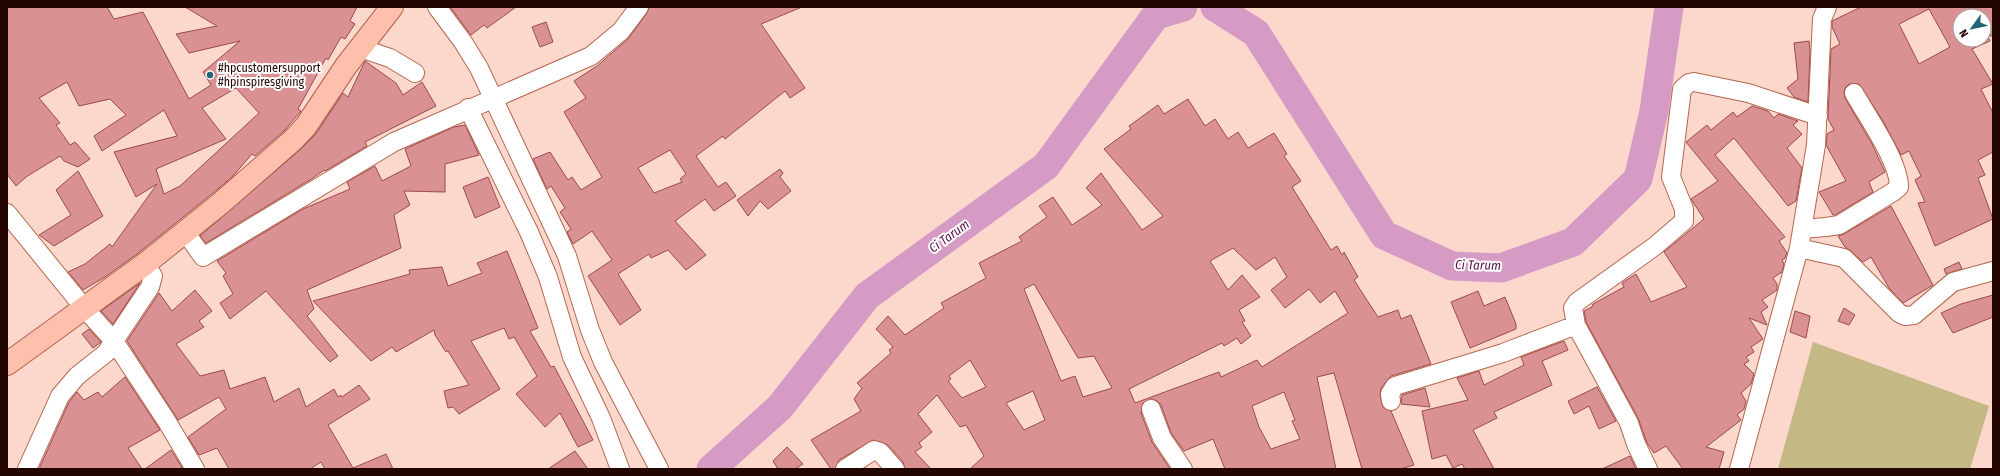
<svg xmlns="http://www.w3.org/2000/svg" width="2000" height="476" font-family="'Fira Sans Condensed',sans-serif">
<style>
.green{fill:#c4b985}
.lines{fill:none;stroke-linecap:round;stroke-linejoin:round}
.river{stroke:#d69bc5;stroke-width:29}
.building{fill:#da9193;stroke:#9c4a4f;fill-rule:evenodd}
.minor-casing{stroke:#b6674e;stroke-width:20}
.major-casing{stroke:#b1634c;stroke-width:24}
.minor{stroke:#fff;stroke-width:18}
.major{stroke:#febfac;stroke-width:22}
.poi-dot{fill:#216577;stroke:#fff;stroke-width:1.5}
.labels{text-anchor:middle;dominant-baseline:central;stroke-width:4;stroke-linejoin:round;paint-order:stroke}
.poi-label{font-size:12px;fill:#240601;stroke:#fff;text-anchor:start}
.water-label{font-size:13px;font-style:italic;fill:#561148;stroke:#fff}
</style>
<rect width="100%" height="100%" fill="#fbd7cc"/>
<!-- green -->
<path class="green" d="M 1813,342 L 1989,406 L 1970,469 L 1778,469 Z"/>
<g class="lines">
<!-- river -->
<path class="river" d="M 1215,7 L 1256,33 L 1384,235 L 1452,266 L 1501,268 L 1573,242 L 1638,179 L 1654,111 L 1669,7
M 711,469 L 780,407 L 867,296 L 1046,166 L 1156,15 L 1183,7"/>
</g>
<!-- building -->
<path class="building" d="M 7,7 L 107,7 L 114,19 L 143,12 L 189,99 L 211,85 L 203,72 L 240,41 L 189,53 L 176,34 L 217,26 L 185,7 L 357,7 L 350,21 L 355,24 L 345,39 L 341,37 L 328,60 L 326,58 L 298,109 L 301,111 L 284,131 L 255,156 L 252,154 L 233,176 L 213,193 L 137,254 L 105,277 L 83,290 L 68,272 L 85,264 L 110,244 L 112,247 L 157,184 L 136,197 L 114,152 L 177,136 L 164,110 L 102,151 L 94,136 L 126,115 L 110,99 L 79,106 L 67,82 L 39,98 L 60,123 L 56,125 L 70,145 L 75,142 L 90,159 L 78,167 L 64,161 L 60,156 L 26,177 L 16,186 L 7,174 ZM 236,88 L 259,113 L 180,186 L 164,194 L 156,169 L 226,139 L 202,108 Z
M 450,7 L 516,7 L 487,28 L 484,25 L 471,35 Z
M 649,7 L 802,7 L 761,24 L 805,88 L 790,98 L 785,91 L 725,139 L 723,136 L 696,156 L 718,187 L 726,182 L 736,196 L 714,211 L 705,199 L 675,221 L 706,255 L 686,270 L 668,250 L 651,258 L 649,254 L 618,274 L 641,310 L 620,325 L 588,276 L 612,260 L 592,231 L 573,244 L 567,232 L 571,229 L 560,212 L 565,208 L 551,186 L 547,189 L 533,159 L 550,152 L 568,180 L 572,177 L 581,190 L 602,177 L 564,112 L 586,98 L 574,81 L 597,66 L 628,39 L 647,13 ZM 670,150 L 686,174 L 680,179 L 682,182 L 654,193 L 638,168 Z
M 1861,7 L 1993,7 L 1993,35 L 1988,37 L 1990,41 L 1972,49 L 1993,84 L 1981,89 L 1993,113 L 1993,152 L 1978,160 L 1985,175 L 1978,178 L 1993,219 L 1935,246 L 1918,203 L 1925,202 L 1915,180 L 1921,176 L 1909,151 L 1901,155 L 1883,121 L 1859,84 L 1849,84 L 1845,88 L 1844,93 L 1845,98 L 1872,144 L 1885,172 L 1869,182 L 1873,192 L 1835,215 L 1833,215 L 1819,192 L 1846,181 L 1826,145 L 1827,134 L 1834,130 L 1828,119 L 1831,49 L 1840,44 L 1832,27 L 1832,21 ZM 1929,9 L 1950,47 L 1919,64 L 1899,24 ZM 1960,16 L 1984,16 L 1984,40 L 1960,40 Z
M 546,22 L 553,42 L 540,47 L 532,27 Z
M 1809,41 L 1810,51 L 1808,102 L 1794,97 L 1787,88 L 1798,79 L 1794,43 Z
M 365,61 L 396,83 L 403,95 L 422,82 L 436,106 L 365,142 L 367,146 L 325,171 L 324,170 L 313,178 L 206,243 L 200,236 L 301,149 L 315,135 L 343,93 L 348,97 Z
M 1188,99 L 1205,126 L 1215,119 L 1228,139 L 1238,132 L 1248,148 L 1274,133 L 1287,154 L 1284,156 L 1301,181 L 1292,187 L 1331,250 L 1337,246 L 1342,255 L 1344,252 L 1358,277 L 1354,280 L 1378,317 L 1398,310 L 1401,319 L 1411,315 L 1431,364 L 1391,376 L 1381,388 L 1380,395 L 1383,407 L 1391,411 L 1414,465 L 1400,469 L 1362,469 L 1334,373 L 1317,377 L 1336,469 L 1225,469 L 1213,439 L 1184,451 L 1171,433 L 1161,405 L 1157,401 L 1152,399 L 1143,403 L 1141,413 L 1152,442 L 1170,469 L 970,469 L 984,456 L 966,425 L 960,427 L 937,395 L 918,414 L 932,432 L 919,443 L 922,447 L 915,452 L 931,469 L 905,469 L 903,462 L 888,445 L 873,440 L 839,460 L 835,469 L 831,469 L 811,440 L 861,411 L 854,399 L 862,388 L 857,383 L 891,353 L 889,350 L 893,347 L 876,329 L 888,316 L 905,335 L 944,308 L 941,303 L 986,278 L 979,263 L 1022,241 L 1019,237 L 1047,217 L 1039,206 L 1053,197 L 1072,225 L 1102,205 L 1086,188 L 1101,173 L 1142,230 L 1163,216 L 1104,149 L 1131,129 L 1129,126 L 1158,105 L 1164,114 ZM 1233,248 L 1256,270 L 1275,257 L 1287,277 L 1271,290 L 1285,308 L 1309,289 L 1320,303 L 1335,291 L 1348,313 L 1262,367 L 1257,360 L 1221,377 L 1219,372 L 1135,403 L 1129,389 L 1222,343 L 1224,346 L 1237,338 L 1241,344 L 1251,336 L 1242,322 L 1245,321 L 1239,310 L 1260,297 L 1242,275 L 1228,290 L 1210,261 ZM 1034,284 L 1078,358 L 1094,356 L 1112,388 L 1083,397 L 1075,376 L 1061,381 L 1024,289 ZM 970,360 L 986,387 L 962,398 L 948,381 L 951,379 L 949,376 ZM 1033,391 L 1045,420 L 1024,430 L 1006,403 ZM 1284,392 L 1295,420 L 1292,421 L 1300,439 L 1271,449 L 1259,427 L 1252,406 Z
M 1752,106 L 1768,111 L 1774,118 L 1778,114 L 1798,121 L 1793,125 L 1802,134 L 1787,148 L 1802,168 L 1796,201 L 1788,206 L 1734,138 L 1715,155 L 1785,237 L 1779,241 L 1787,253 L 1785,258 L 1782,260 L 1784,264 L 1782,272 L 1773,278 L 1777,284 L 1777,290 L 1762,300 L 1768,307 L 1761,312 L 1767,325 L 1749,318 L 1763,339 L 1751,347 L 1754,352 L 1746,357 L 1749,361 L 1744,364 L 1754,374 L 1751,384 L 1741,393 L 1746,401 L 1744,409 L 1737,415 L 1741,420 L 1706,447 L 1724,452 L 1719,469 L 1683,469 L 1666,446 L 1654,453 L 1647,443 L 1638,418 L 1586,322 L 1584,311 L 1592,307 L 1593,304 L 1624,287 L 1622,283 L 1636,274 L 1651,302 L 1687,287 L 1664,252 L 1704,219 L 1691,199 L 1718,181 L 1686,142 L 1707,125 L 1711,130 L 1733,112 L 1737,117 Z
M 465,125 L 479,155 L 445,164 L 445,192 L 404,191 L 410,205 L 394,215 L 401,248 L 307,290 L 314,309 L 307,316 L 338,356 L 330,362 L 266,291 L 230,319 L 220,303 L 233,294 L 223,276 L 226,273 L 217,261 L 303,209 L 350,189 L 347,182 L 375,166 L 382,181 L 411,166 L 405,149 L 454,127 Z
M 780,169 L 783,173 L 780,177 L 791,191 L 768,209 L 760,201 L 748,216 L 737,200 Z
M 78,171 L 103,216 L 54,246 L 39,235 L 71,215 L 56,190 Z
M 488,177 L 500,207 L 475,218 L 463,187 Z
M 1891,206 L 1933,285 L 1903,303 L 1889,288 L 1871,257 L 1863,262 L 1851,251 L 1845,247 L 1838,236 L 1844,234 Z
M 507,251 L 538,328 L 530,331 L 551,367 L 554,366 L 593,440 L 578,447 L 560,413 L 545,427 L 516,394 L 537,376 L 514,337 L 509,339 L 504,328 L 471,341 L 500,389 L 459,414 L 453,407 L 448,408 L 444,391 L 469,385 L 448,351 L 446,352 L 435,335 L 434,330 L 396,352 L 392,347 L 371,361 L 313,301 L 410,274 L 409,270 L 442,267 L 448,286 L 482,273 L 477,263 Z
M 1959,262 L 1962,269 L 1946,274 L 1944,269 Z
M 140,283 L 113,324 L 101,311 Z
M 195,290 L 212,311 L 199,321 L 204,327 L 176,344 L 200,376 L 224,370 L 230,389 L 265,377 L 274,402 L 299,388 L 306,407 L 334,389 L 338,397 L 341,395 L 342,397 L 359,385 L 370,399 L 328,425 L 353,468 L 386,454 L 393,469 L 325,469 L 321,462 L 310,469 L 229,469 L 217,448 L 199,455 L 188,437 L 226,409 L 219,397 L 178,420 L 127,341 L 159,293 L 172,311 Z
M 1478,291 L 1484,306 L 1505,297 L 1516,324 L 1516,329 L 1470,348 L 1451,302 Z
M 1993,295 L 1993,317 L 1953,333 L 1941,313 L 1961,304 Z
M 1844,308 L 1855,315 L 1849,325 L 1838,321 Z
M 1795,311 L 1810,316 L 1806,338 L 1790,332 Z
M 89,329 L 101,342 L 93,348 L 82,334 Z
M 1564,341 L 1568,350 L 1542,361 L 1552,385 L 1494,412 L 1497,418 L 1473,430 L 1494,469 L 1465,469 L 1462,464 L 1453,468 L 1446,455 L 1432,459 L 1422,411 L 1468,400 L 1457,378 L 1479,371 L 1484,385 L 1524,365 L 1521,357 Z
M 125,377 L 160,430 L 128,448 L 142,469 L 39,469 L 69,402 L 77,392 L 84,400 L 98,392 L 102,397 Z
M 1597,387 L 1616,421 L 1599,429 L 1589,406 L 1574,414 L 1568,401 Z
M 1425,388 L 1430,407 L 1401,404 L 1402,395 Z
M 787,447 L 803,464 L 795,469 L 778,469 L 773,461 Z
M 171,450 L 183,469 L 145,469 Z
M 575,451 L 588,469 L 548,469 Z
M 1630,456 L 1636,469 L 1602,469 Z"/>
<g class="lines">
<!-- minor casing -->
<g class="minor-casing">
<path id="minor" d="M 437,7 L 463,42 L 479,68 L 567,256 L 590,330 L 603,362 L 659,469
M 360,48 L 390,58 L 415,73
M 468,108 L 529,232 L 548,277 L 572,357 L 601,418 L 620,469
M 7,213 L 85,309 L 114,341 L 166,420 L 195,469
M 1802,229 L 1826,227 L 1839,225 L 1893,192 L 1899,187 C 1899,161 1867,116 1854,93
M 185,232 L 203,257 L 394,142 L 591,56 L 621,31 L 639,7
M 1799,248 L 1844,258 L 1899,313 L 1905,316 L 1914,315 L 1953,282 L 1993,271
M 1391,401 L 1390,394 L 1395,386 L 1503,353 L 1576,325
M 1151,409 L 1162,438 L 1183,469
M 27,469 L 60,396 L 77,376 L 106,353 L 150,287 L 153,276 L 145,264
M 845,469 L 874,450 L 880,452 L 895,469
M 1648,469 L 1636,444 L 1629,423 L 1576,325 L 1573,308 L 1577,302 L 1655,246 L 1684,221 L 1684,209 L 1671,177 L 1682,89 L 1689,83 L 1694,82 L 1748,93 L 1818,116
M 1739,469 L 1799,248 L 1816,145 L 1822,19 L 1827,7"/>
</g>
<!-- major casing -->
<g class="major-casing">
<path id="major" d="M 7,364 L 145,264 L 221,203 L 293,140 L 306,126 L 346,66 L 392,7"/>
</g>
<!-- minor -->
<use href="#minor" class="minor"/>
<!-- major -->
<use href="#major" class="major"/>
</g>
<!-- markers -->
<circle class="poi-dot" cx="210" cy="75" r="4"/>
<g class="labels">
<!-- poi labels -->
<g class="poi-label">
<text x="218" y="68">#hpcustomersupport<tspan x="218" dy="14">#hpinspiresgiving</tspan></text>
</g>
<!-- water labels -->
<g class="water-label">
<text transform="translate(949 236) rotate(-36)">Ci Tarum</text>
<text transform="translate(1478 265) rotate(1)">Ci Tarum</text>
</g>
</g>
<!-- border -->
<rect width="2000" height="476" fill="none" stroke="#240601" stroke-width="16"/>
<!-- north arrow -->
<g transform="translate(1972 28) rotate(237)"><circle r="19" fill="#ffffff" stroke="#a79b99"/>
<path d="M0-3L7 15L0 10L-7 15Z" fill="#216577"/>
<text y="-6" font-size="11" font-weight="bold" text-anchor="middle" fill="#240601">N</text>
</g>
</svg>
